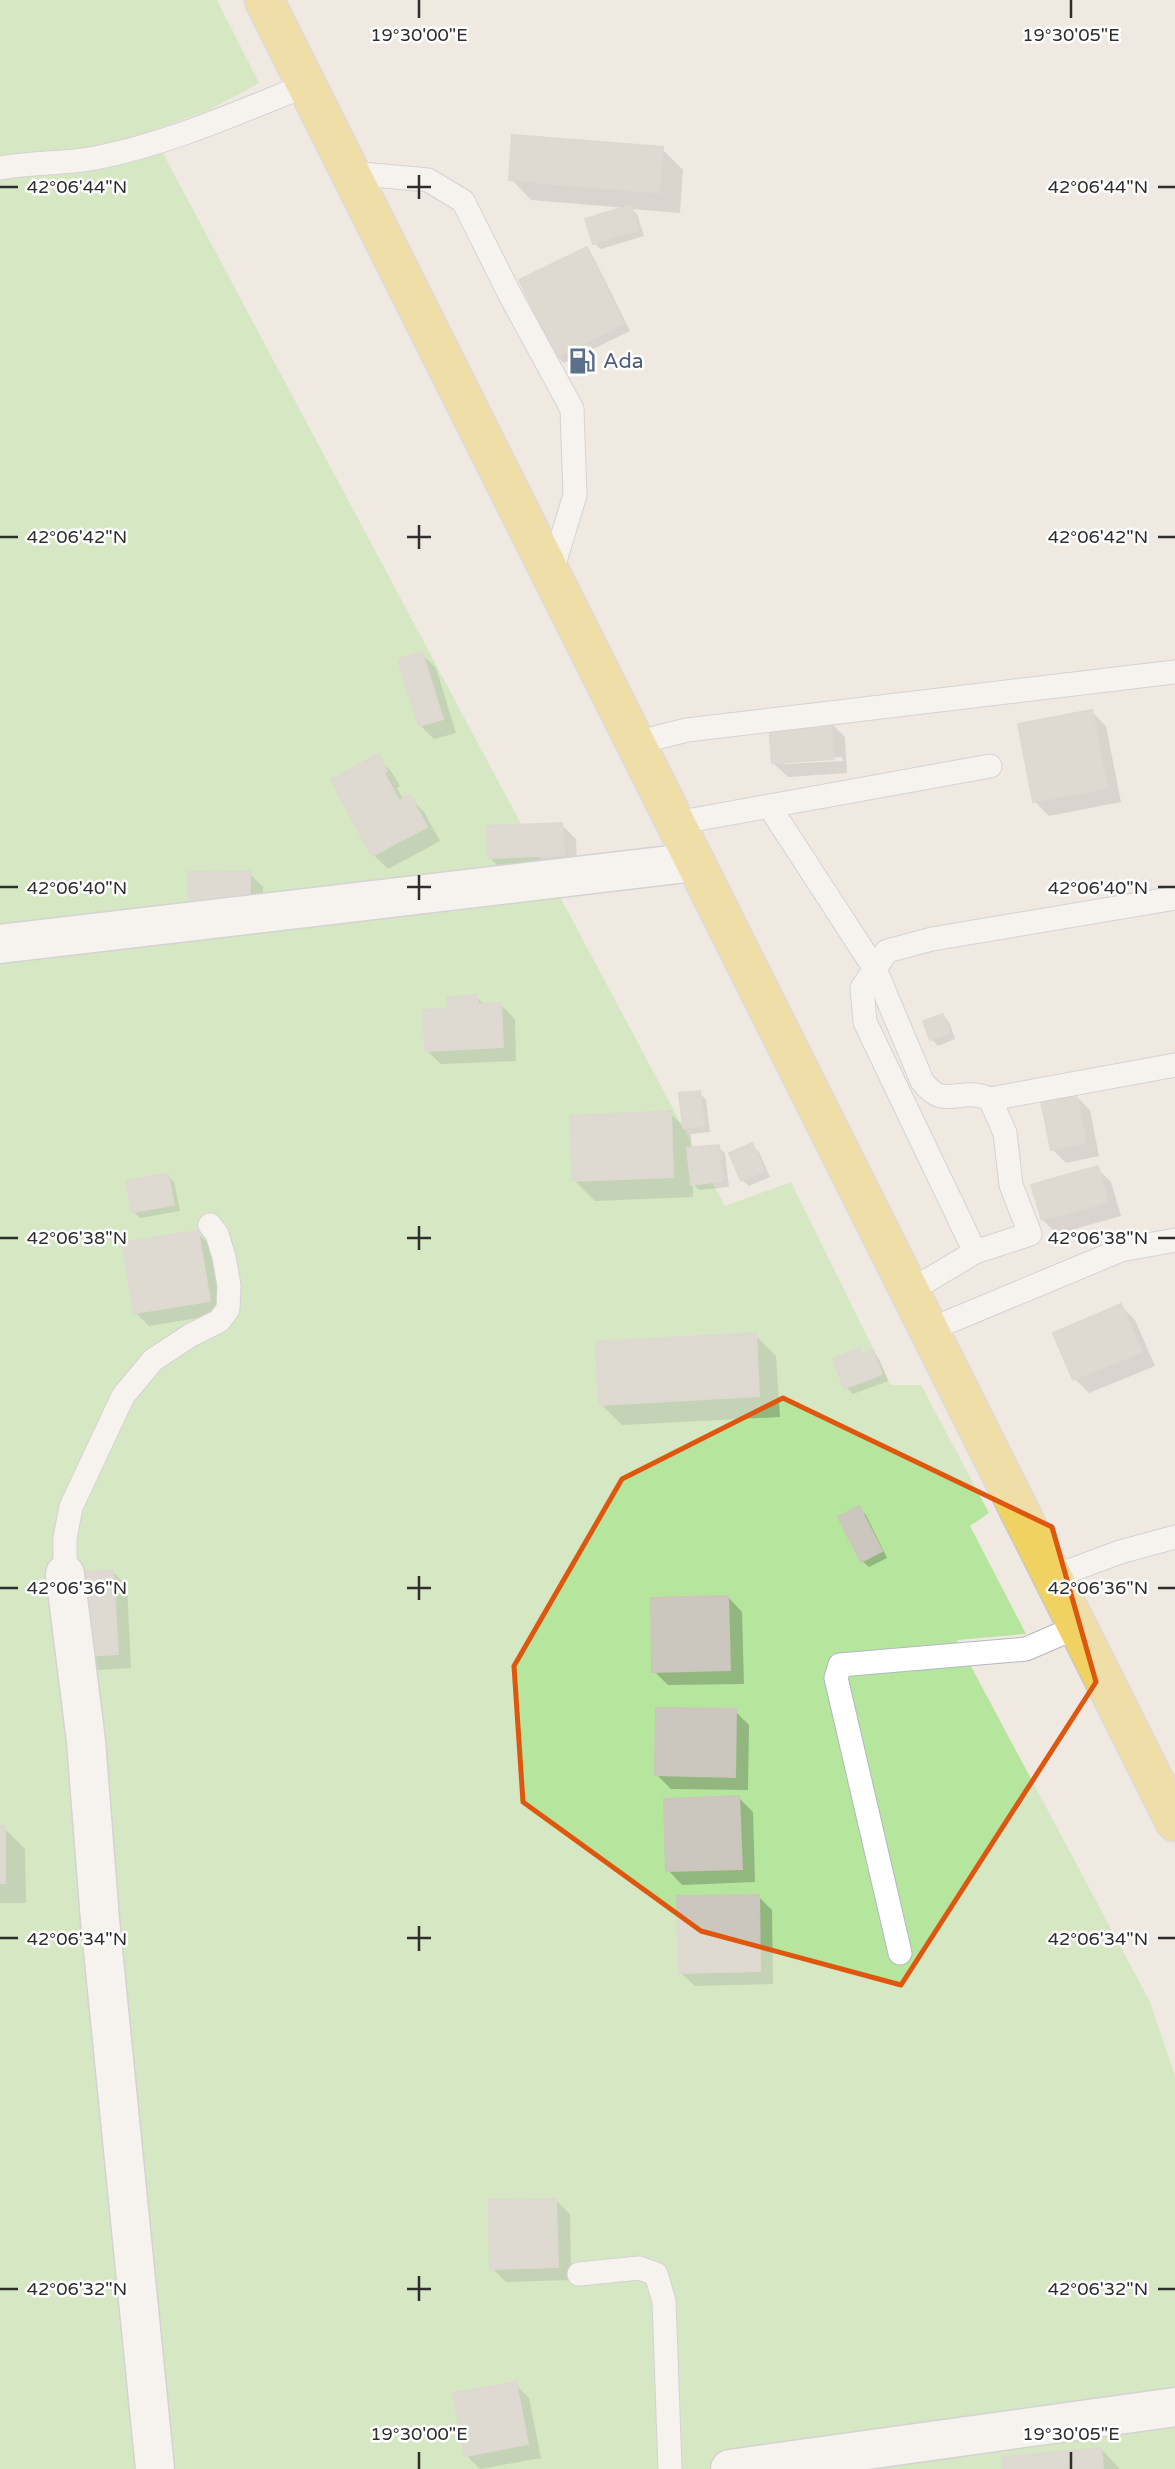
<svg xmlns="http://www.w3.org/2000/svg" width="1175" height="2469" font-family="'Varela Round',sans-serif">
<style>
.green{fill:#b6e59e}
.shadow{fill:#0003;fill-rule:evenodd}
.building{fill:#cbc7bf;stroke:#cbc5ba;stroke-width:2}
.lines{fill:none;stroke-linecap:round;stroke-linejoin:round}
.lane-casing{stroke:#b4b7c1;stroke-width:25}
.street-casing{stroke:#b4b7c1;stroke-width:41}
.primary-casing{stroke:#c9c9c9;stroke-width:41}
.lane{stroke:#fff;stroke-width:23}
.street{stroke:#fff;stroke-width:38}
.primary{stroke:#f2d163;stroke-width:38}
.marked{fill:none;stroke:#df570e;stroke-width:5;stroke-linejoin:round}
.ticks{fill:none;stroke:#2e2e2e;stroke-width:2.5}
.labels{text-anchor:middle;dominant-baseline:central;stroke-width:5;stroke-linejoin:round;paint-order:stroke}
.service-label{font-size:21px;fill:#4e5e75;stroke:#fff;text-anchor:start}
.ticks-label{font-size:18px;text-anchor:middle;fill:#2e2e2e;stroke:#fff;stroke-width:5;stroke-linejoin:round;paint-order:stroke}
</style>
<rect width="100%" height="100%" fill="#efe9e1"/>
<!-- green -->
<path class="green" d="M 0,0 L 217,0 L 259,83 L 211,109 L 151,131 L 725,1206 L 791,1182 L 891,1385 L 921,1385 L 989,1513 L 970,1526 L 1026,1634 L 957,1640 L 1150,2002 L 1175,2076 L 1175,2469 L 0,2469 Z"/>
<!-- shadow -->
<path class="shadow" d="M 662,149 L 683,170 L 680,213 L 632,209 L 637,214 L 644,236 L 601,249 L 594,243 L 626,208 L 531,200 L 511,179 Z
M 587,250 L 593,256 L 630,331 L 564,363 L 557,356 Z
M 422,654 L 436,668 L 456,733 L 434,739 L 420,725 Z
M 1092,712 L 1106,726 L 1121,802 L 1049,816 L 1035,802 Z
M 831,723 L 845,737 L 847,773 L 788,777 L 773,763 ZM 842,757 L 843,761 L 784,764 L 784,761 Z
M 377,757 L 391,771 L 400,786 L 397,788 L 404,801 L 410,798 L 424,812 L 440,841 L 388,869 L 374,855 Z
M 562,825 L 576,839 L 577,869 L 504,872 L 490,858 Z
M 249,873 L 263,887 L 263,914 L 204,915 L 190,901 Z
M 477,997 L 485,1006 L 501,1005 L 515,1019 L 516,1061 L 441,1064 L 426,1050 L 450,1011 Z
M 943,1016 L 949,1022 L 955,1039 L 938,1046 L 931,1039 Z
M 700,1093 L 706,1100 L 710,1132 L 691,1134 L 691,1149 L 718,1147 L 725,1153 L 729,1187 L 699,1190 L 693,1184 L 693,1197 L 595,1201 L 574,1180 L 670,1113 L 685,1128 Z
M 1076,1096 L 1090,1110 L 1099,1156 L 1066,1163 L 1052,1149 Z
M 752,1145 L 759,1152 L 770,1177 L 749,1186 L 742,1180 Z
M 1097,1168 L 1111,1182 L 1121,1216 L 1057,1234 L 1043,1220 Z
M 168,1176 L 174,1182 L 180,1211 L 140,1218 L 133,1211 Z
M 198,1233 L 212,1247 L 223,1314 L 149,1326 L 135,1312 Z
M 1121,1306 L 1135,1320 L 1155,1366 L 1089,1393 L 1075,1379 Z
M 755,1335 L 776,1356 L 780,1417 L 622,1425 L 601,1404 Z
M 859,1351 L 864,1356 L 873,1352 L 879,1359 L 888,1381 L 853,1394 L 846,1387 Z
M 859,1508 L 866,1515 L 887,1558 L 869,1567 L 862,1561 Z
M 113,1572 L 127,1586 L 131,1668 L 99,1670 L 85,1655 Z
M 728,1597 L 742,1612 L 744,1684 L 668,1685 L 654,1671 Z
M 735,1711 L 749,1725 L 748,1790 L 671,1789 L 657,1775 Z
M 739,1798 L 753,1812 L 755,1882 L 682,1885 L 668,1870 Z
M 0,1828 L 4,1828 L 25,1849 L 26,1903 L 0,1903 Z
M 758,1896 L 772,1910 L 773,1984 L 695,1986 L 680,1972 Z
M 555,2200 L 570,2214 L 571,2280 L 506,2282 L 492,2268 Z
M 515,2384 L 529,2398 L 541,2458 L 480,2469 L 466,2455 Z
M 1101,2449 L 1120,2469 L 1005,2469 Z"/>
<!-- building -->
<path class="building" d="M 512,135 L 663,147 L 659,193 L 509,180 Z
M 631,205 L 638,230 L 593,244 L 585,219 Z
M 587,247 L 624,324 L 556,357 L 519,280 Z
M 422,652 L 443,719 L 419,726 L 398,660 Z
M 1092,710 L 1107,788 L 1033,802 L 1018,724 Z
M 831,721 L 834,759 L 772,763 L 769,725 Z
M 378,754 L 387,771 L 384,773 L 399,801 L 410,795 L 427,827 L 372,856 L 331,780 Z
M 562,823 L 564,855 L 488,858 L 487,826 Z
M 250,871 L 250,901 L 189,902 L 188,872 Z
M 477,995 L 478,1004 L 501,1003 L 503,1047 L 425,1051 L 423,1010 L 448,1009 L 447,997 Z
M 943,1014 L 950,1033 L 930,1040 L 923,1021 Z
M 700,1091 L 704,1126 L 683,1128 L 679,1093 Z
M 1076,1094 L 1086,1142 L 1051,1150 L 1041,1101 Z
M 671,1111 L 673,1177 L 573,1181 L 570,1116 Z
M 752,1143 L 764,1171 L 741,1181 L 729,1153 Z
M 719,1145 L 723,1181 L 691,1185 L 687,1148 Z
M 1098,1166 L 1108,1202 L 1042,1220 L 1031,1185 Z
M 168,1174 L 174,1205 L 132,1212 L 126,1181 Z
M 198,1231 L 210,1301 L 134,1313 L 122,1243 Z
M 1121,1304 L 1142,1352 L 1073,1380 L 1053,1333 Z
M 756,1333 L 759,1396 L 599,1405 L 596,1342 Z
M 859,1348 L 871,1379 L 844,1388 L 833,1359 Z
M 873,1350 L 882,1374 L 871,1379 L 861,1355 Z
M 859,1506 L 882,1551 L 861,1562 L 838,1517 Z
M 113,1570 L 118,1654 L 83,1656 L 79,1572 Z
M 728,1596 L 730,1670 L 652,1672 L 651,1598 Z
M 656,1708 L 736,1709 L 735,1777 L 655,1775 Z
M 739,1796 L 742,1869 L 666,1871 L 664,1799 Z
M 0,1826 L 5,1826 L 5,1883 L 0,1883 Z
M 759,1895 L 760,1971 L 679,1973 L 677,1896 Z
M 556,2199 L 558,2267 L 490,2269 L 489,2200 Z
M 516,2382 L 528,2444 L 465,2456 L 453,2393 Z
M 1101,2448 L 1103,2469 L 1003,2469 L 1002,2457 Z"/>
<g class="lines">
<!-- lane casing -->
<g class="lane-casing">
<path id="lane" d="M 0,168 C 32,162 64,164 95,158 C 168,144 239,112 307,85
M 351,173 L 428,180 L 463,201 L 509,293 L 572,409 L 575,495 L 551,574
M 635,743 L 687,730 L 1175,672
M 769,806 L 875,969 L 922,1081 C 945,1112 959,1085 990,1099 L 1005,1133 L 1011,1185 L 1030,1234 L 975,1252
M 676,823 L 990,766
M 990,1099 L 1175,1065
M 910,1291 L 975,1252 L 865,1022 L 862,988 L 887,951 L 932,939 L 1175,898
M 929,1330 L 1121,1250 L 1175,1240
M 65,1574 L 65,1538 L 71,1507 L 123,1396 L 153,1360 L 191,1335 L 219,1321 L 228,1309 L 229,1285 L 224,1257 L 217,1234 L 210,1225
M 1053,1577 L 1120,1552 L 1175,1537
M 900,1953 L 836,1678 L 840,1665 L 1026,1649 L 1077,1627
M 579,2274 L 639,2268 L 656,2274 L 664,2301 L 670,2469"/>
</g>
<!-- street casing -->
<g class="street-casing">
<path id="street" d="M 0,944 L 695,862
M 65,1574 L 86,1741 L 100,1920 L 155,2469
M 730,2469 L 1175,2407"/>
</g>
<!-- primary casing -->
<g class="primary-casing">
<path id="primary" d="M 264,0 L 1175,1822"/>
</g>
<!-- lane -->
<use href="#lane" class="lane"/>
<!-- street -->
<use href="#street" class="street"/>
<!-- primary -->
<use href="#primary" class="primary"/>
</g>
<!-- marked area -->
<path d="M0 0H1175V2469H0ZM 783,1398 L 1052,1527 L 1096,1682 L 901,1985 L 701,1931 L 523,1802 L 514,1666 L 622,1479 Z" fill="#efe9e1" fill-opacity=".55" fill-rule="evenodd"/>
<path class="marked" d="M 783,1398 L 1052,1527 L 1096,1682 L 901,1985 L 701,1931 L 523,1802 L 514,1666 L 622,1479 Z"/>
<!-- ticks -->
<path class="ticks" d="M 419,0 L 419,18M 1071,0 L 1071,18M 419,175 L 419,199M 0,187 L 18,187M 407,187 L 431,187M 1158,187 L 1175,187M 419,525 L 419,549M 0,537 L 18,537M 407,537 L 431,537M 1158,537 L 1175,537M 419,875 L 419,900M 0,887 L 18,887M 407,887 L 431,887M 1158,887 L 1175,887M 419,1226 L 419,1250M 0,1238 L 18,1238M 407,1238 L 431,1238M 1158,1238 L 1175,1238M 419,1576 L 419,1600M 0,1588 L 18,1588M 407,1588 L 431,1588M 1158,1588 L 1175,1588M 419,1926 L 419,1951M 0,1938 L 18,1938M 407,1938 L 431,1938M 1158,1938 L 1175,1938M 419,2276 L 419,2301M 0,2289 L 18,2289M 407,2289 L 431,2289M 1158,2289 L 1175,2289M 419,2452 L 419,2469M 1071,2452 L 1071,2469"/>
<!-- icons -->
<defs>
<g id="fuel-bare" transform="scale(2.1)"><path d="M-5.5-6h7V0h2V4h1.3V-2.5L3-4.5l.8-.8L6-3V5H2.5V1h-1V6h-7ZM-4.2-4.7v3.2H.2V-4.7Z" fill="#5c6f8a" stroke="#fff" stroke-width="2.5" paint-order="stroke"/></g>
</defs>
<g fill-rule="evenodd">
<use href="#fuel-bare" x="582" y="361"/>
</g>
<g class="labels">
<!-- service labels -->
<g class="service-label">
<text x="603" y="361">Ada</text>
</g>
</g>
<g class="ticks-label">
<text x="419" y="41">19°30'00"E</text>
<text x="1071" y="41">19°30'05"E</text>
<text x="77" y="193">42°06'44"N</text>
<text x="1098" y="193">42°06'44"N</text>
<text x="77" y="543">42°06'42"N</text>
<text x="1098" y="543">42°06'42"N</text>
<text x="77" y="894">42°06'40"N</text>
<text x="1098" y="894">42°06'40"N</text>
<text x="77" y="1244">42°06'38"N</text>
<text x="1098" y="1244">42°06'38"N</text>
<text x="77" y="1594">42°06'36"N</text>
<text x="1098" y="1594">42°06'36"N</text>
<text x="77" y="1945">42°06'34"N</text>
<text x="1098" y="1945">42°06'34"N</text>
<text x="77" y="2295">42°06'32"N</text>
<text x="1098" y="2295">42°06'32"N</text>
<text x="419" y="2440">19°30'00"E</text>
<text x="1071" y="2440">19°30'05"E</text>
</g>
</svg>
